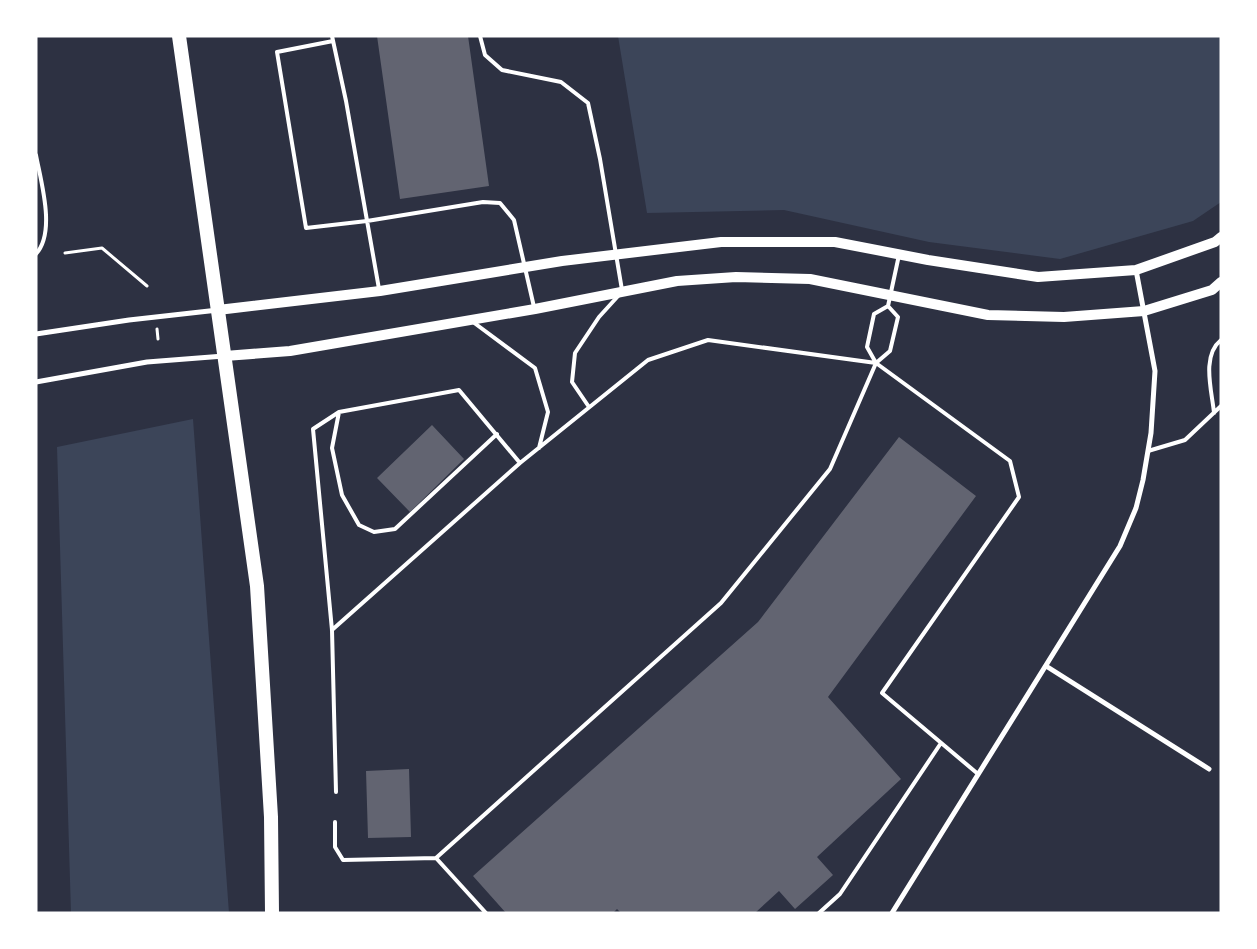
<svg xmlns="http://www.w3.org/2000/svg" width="1257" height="949" font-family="'PT Sans',sans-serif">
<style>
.green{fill:#3c4559}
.building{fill:#626471}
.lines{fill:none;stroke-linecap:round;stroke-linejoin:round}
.path{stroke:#fff;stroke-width:3}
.service{stroke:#fff;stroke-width:4}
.minor{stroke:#fff;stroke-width:5}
.secondary{stroke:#fff;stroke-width:10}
.trunk{stroke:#fff;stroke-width:14}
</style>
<rect width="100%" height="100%" fill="#2d3142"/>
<!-- green -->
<path class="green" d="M 618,36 L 1221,36 L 1221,202 L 1193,221 L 1060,259 L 929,242 L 784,210 L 647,213 Z
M 193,419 L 229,913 L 71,913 L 57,447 Z"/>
<!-- building -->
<path class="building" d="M 377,36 L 468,36 L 489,186 L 400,199 Z
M 432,425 L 464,459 L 410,512 L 377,478 Z
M 899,437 L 976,496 L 828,697 L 901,779 L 817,857 L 833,875 L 795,909 L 779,891 L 755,913 L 621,913 L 617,909 L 613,913 L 506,913 L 473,876 L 758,622 Z
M 409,769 L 411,837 L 368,838 L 366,771 Z"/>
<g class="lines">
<!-- path -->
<path class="path" d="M 65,253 L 102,248 L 147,286
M 157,329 L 158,339"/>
<!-- service -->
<path class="service" d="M 332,36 L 346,101 L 379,289
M 480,36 L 485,55 L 502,70 L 561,82 L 588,103 L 600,159 L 622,290
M 333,41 L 277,52 L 306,228 L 367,221 L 483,202 L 500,203 L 514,220 L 534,307
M 36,155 C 41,182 56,232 36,254
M 899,255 L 888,306 L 874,314 L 867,347 L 876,363 L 1010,461 L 1019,497 L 882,693 L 978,774
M 473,322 L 535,368 L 548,412 L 539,448
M 589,407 L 572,382 L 575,353 L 599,317 L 619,295
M 339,412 L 332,448 L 342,495 L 359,525 L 374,532 L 395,529 L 497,434
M 1214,413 C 1212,391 1201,356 1221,340
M 1148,451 L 1185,440 L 1221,406
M 332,630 L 520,463 L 648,360 L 708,340 L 876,363
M 336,792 L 332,630 L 313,429 L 339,412 L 459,390 L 520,463
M 335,822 L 335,847 L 343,860 L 436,858 L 721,603 L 830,469 L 876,363 L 890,351 L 898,317 L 888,306
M 436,858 L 486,913
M 819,913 L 840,894 L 941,743"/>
<!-- minor -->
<path class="minor" d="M 36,334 L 129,320 L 218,310
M 36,382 L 147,362 L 224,356
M 1046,666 L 1209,769
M 892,913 L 1120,546 L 1136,508 L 1143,480 L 1151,433 L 1155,371 L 1136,270"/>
<!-- secondary -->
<path class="secondary" d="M 218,310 L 380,291 L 562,261 L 721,242 L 835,242 L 928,260 L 1038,277 L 1136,270 L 1215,242 L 1221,237
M 225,356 L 290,351 L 535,309 L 677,281 L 736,277 L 810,279 L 988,315 L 1064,317 L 1144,311 L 1212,290 L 1221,282"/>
<!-- trunk -->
<path class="trunk" d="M 179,36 L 257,586 L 271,817 L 272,913"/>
</g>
<!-- border -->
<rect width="1257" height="949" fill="none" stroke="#ffffff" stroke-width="75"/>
</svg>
